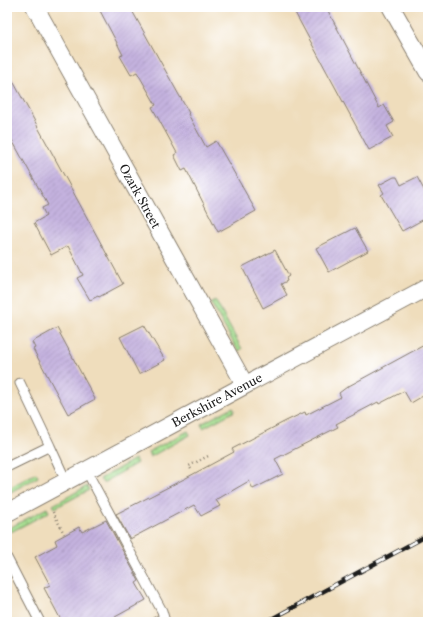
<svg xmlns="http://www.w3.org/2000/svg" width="435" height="629" font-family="'Libre Caslon Text',serif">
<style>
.grass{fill:url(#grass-dots);stroke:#607c55}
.building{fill:url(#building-hatch)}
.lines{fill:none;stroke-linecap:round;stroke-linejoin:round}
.service-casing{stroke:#867c6c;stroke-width:11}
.minor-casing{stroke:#867c6c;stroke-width:19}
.path{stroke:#867c6c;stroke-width:2.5;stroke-dasharray:1 3;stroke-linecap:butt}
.service{stroke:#fff;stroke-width:9}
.minor{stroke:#fff;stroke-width:17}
.rail-casing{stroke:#1c1c1c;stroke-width:4.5}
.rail{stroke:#fff;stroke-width:3;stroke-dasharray:9;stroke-linecap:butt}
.labels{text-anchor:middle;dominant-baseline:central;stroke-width:3.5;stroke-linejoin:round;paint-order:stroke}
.street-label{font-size:12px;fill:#1c1c1c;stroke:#fff}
</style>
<defs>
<pattern id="grass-dots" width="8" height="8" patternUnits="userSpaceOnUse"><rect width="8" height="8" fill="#a5dd8e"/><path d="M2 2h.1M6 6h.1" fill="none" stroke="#8dbd7a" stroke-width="1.8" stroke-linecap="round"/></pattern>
<pattern id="building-hatch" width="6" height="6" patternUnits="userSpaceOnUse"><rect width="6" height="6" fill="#c4b2df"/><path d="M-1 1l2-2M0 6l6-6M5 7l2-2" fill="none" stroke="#a898bf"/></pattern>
</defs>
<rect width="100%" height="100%" fill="#fff"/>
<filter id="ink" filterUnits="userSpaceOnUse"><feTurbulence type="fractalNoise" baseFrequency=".025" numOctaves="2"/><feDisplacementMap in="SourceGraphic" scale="8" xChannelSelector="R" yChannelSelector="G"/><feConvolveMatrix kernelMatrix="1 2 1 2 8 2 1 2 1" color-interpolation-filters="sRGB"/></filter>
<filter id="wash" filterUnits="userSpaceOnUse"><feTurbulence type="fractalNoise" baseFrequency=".012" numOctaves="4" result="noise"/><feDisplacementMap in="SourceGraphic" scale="16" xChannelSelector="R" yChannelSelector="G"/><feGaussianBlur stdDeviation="0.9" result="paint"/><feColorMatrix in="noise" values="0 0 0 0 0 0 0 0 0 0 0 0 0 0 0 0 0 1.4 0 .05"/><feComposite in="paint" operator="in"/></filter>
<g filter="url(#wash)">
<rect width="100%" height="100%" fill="#efddbc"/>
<!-- grass -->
<path class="grass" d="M 215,300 L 242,349 L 238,351 L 211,303 Z
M 233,407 L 235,411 L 203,428 L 201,424 Z
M 188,431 L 190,435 L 150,457 L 148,452 Z
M 135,459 L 137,463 L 103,483 L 100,479 Z
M 36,473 L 38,477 L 7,494 L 7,489 Z
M 87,486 L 89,490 L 55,508 L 53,505 Z
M 47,508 L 49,512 L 11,532 L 9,528 Z"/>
<g id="blocks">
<!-- building -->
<path class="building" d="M 98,7 L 130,7 L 189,113 L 188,114 L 206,147 L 216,141 L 256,211 L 218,232 L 186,169 L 182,171 L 174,155 L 177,153 L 152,107 L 156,105 L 137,72 L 131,75 L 120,56 L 123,55 L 116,41 Z
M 292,7 L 326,7 L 379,108 L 384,105 L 394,122 L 387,126 L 393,137 L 369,150 Z
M 7,70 L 123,284 L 99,297 L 98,296 L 90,300 L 77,278 L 83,275 L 68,246 L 51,255 L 34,223 L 46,216 L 42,208 L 48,205 L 7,131 Z
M 394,177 L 397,177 L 401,185 L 417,177 L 428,197 L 428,217 L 402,231 L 381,195 L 384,193 L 379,185 Z
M 355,228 L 368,251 L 329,272 L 316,248 Z
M 275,250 L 289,276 L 286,278 L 287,281 L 281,284 L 287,295 L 263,308 L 242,267 Z
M 144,325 L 165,360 L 139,374 L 120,337 Z
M 57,328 L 95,399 L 68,414 L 33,349 L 35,348 L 32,342 Z
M 428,343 L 428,393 L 411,403 L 404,391 L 379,404 L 378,402 L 336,424 L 338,427 L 275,459 L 283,474 L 253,489 L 249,481 L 216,500 L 220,506 L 201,516 L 194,505 L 130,539 L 116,514 L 186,478 L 234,452 L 232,449 L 286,421 L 305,412 L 306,415 L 341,397 L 339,393 L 347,387 Z
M 106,520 L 139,581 L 136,583 L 146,600 L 106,622 L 62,622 L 44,588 L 50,585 L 35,557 L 57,545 L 55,540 L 79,527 L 82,532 Z"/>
</g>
</g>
<g filter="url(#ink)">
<use href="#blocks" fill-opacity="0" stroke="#867c6c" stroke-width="1"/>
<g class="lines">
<!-- service casing -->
<g class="service-casing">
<path id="service" d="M 50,446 L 66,481
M 7,467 L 50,446 L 20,383
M 86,470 L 162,611 L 164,618 L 156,622
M 7,558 L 40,622"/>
</g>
<!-- minor casing -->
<g class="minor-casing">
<path id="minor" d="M 35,7 L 245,385
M 391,7 L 428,72
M 7,513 L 428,287"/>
</g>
<!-- path -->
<path class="path" d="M 191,469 L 189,466 L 210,455
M 53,512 L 64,534"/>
<!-- service -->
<use href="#service" class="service"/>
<!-- minor -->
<use href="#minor" class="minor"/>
<!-- rail casing -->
<g class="rail-casing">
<path id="rail" d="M 266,622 L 428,535"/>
</g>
<!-- rail -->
<use href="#rail" class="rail"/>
</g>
</g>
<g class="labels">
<!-- street labels -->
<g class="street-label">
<text transform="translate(140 196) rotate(61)">Ozark Street</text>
<text transform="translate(217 400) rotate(-28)">Berkshire Avenue</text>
</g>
</g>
<!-- margin -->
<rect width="435" height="629" fill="none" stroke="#fff" stroke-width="24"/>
</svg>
